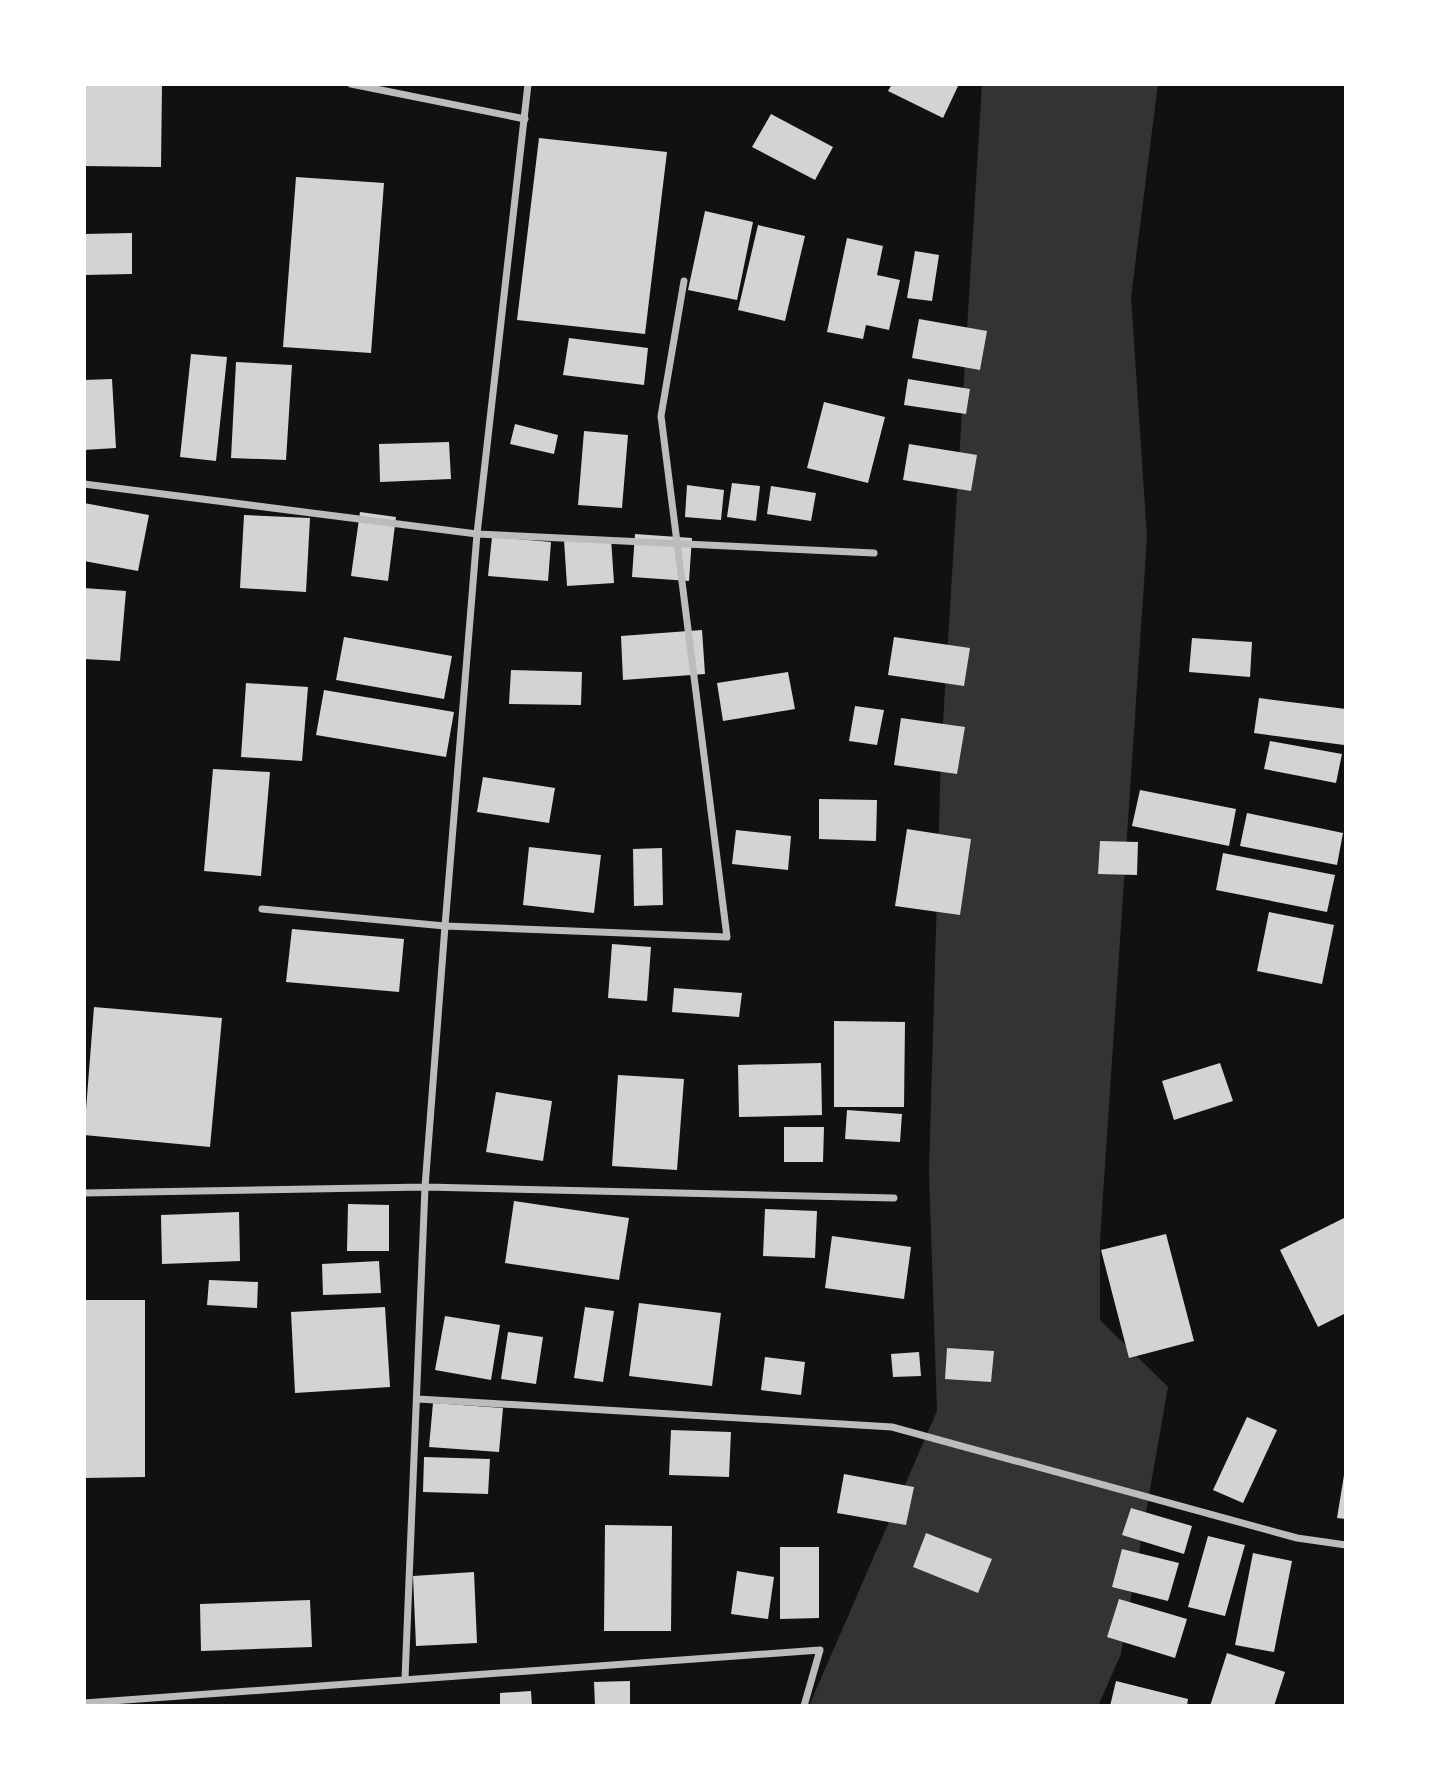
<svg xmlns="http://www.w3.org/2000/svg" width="1430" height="1790" font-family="Signika,sans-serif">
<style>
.water{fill:#333}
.building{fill:#d3d3d3}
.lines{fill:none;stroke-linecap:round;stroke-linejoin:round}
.minor{stroke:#bcbcbc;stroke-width:7}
</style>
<rect width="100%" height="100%" fill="#111"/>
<!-- water -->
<path class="water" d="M 982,84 L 1158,84 L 1131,297 L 1147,538 L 1100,1239 L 1100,1320 L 1168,1387 L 1121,1654 L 1098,1706 L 809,1706 L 937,1411 L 929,1172 L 941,755 Z"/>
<!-- building -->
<path class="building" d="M 84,84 L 162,84 L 161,167 L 84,166 Z
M 892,84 L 959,84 L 943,118 L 888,91 Z
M 771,114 L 833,147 L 815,180 L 752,147 Z
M 539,138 L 667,152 L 645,334 L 517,320 Z
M 296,177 L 384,183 L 371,353 L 283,347 Z
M 705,211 L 753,222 L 737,300 L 688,290 Z
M 758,225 L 805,236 L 785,321 L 738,310 Z
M 132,233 L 132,274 L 84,275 L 84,234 Z
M 847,238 L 883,246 L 877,275 L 900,280 L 889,330 L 866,325 L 863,339 L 827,332 Z
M 915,251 L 939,255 L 932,301 L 907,298 Z
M 919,319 L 987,331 L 980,370 L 912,358 Z
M 569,338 L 648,348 L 644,385 L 563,375 Z
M 191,354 L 227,357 L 216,461 L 180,457 Z
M 236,362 L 292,365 L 286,460 L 231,458 Z
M 112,379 L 116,448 L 84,450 L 84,380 Z
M 908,379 L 970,389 L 966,414 L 904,405 Z
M 824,402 L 885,417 L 868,483 L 807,468 Z
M 515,424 L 558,435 L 554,454 L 510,444 Z
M 584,431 L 628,435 L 622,508 L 578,505 Z
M 449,442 L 451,479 L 380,482 L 379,444 Z
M 909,444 L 977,455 L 971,491 L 903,480 Z
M 732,483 L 760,486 L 756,521 L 727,517 Z
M 687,485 L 724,490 L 721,520 L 685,517 Z
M 771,486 L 816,493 L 811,521 L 767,514 Z
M 84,503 L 149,515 L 138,571 L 84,561 Z
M 360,512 L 396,517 L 388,581 L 351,576 Z
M 244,515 L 310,518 L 306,592 L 240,588 Z
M 635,534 L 692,538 L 689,581 L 632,577 Z
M 492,537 L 551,542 L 548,581 L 488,576 Z
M 611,538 L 614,583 L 567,586 L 564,540 Z
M 84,588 L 126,591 L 120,661 L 84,659 Z
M 702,630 L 705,674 L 623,680 L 621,636 Z
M 344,637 L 452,656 L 444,699 L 336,680 Z
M 894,637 L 970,648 L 964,686 L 888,675 Z
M 1192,638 L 1252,642 L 1250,677 L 1189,672 Z
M 511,670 L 582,672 L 581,705 L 509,704 Z
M 788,672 L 795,709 L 723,721 L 717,683 Z
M 246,683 L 308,687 L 302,761 L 241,757 Z
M 324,690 L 454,712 L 446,757 L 316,735 Z
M 1259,698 L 1346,709 L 1344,745 L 1254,733 Z
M 855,706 L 884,710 L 877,745 L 849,741 Z
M 901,718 L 965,727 L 957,774 L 894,765 Z
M 1270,741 L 1342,754 L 1336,783 L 1264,769 Z
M 213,769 L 270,772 L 261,876 L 204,871 Z
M 483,777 L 555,788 L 549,823 L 477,812 Z
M 1140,790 L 1236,809 L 1229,846 L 1132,826 Z
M 819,799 L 877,800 L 876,841 L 819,839 Z
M 1247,813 L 1343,833 L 1337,865 L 1240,846 Z
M 907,829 L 971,839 L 960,915 L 895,906 Z
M 736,830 L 791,836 L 788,870 L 732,864 Z
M 1100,841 L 1138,842 L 1137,875 L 1098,874 Z
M 529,847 L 601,855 L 594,913 L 523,905 Z
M 662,848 L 663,905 L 634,906 L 633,849 Z
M 1223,853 L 1335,875 L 1327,912 L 1216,890 Z
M 1269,912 L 1334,925 L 1322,984 L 1257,971 Z
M 292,929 L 404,939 L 399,992 L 286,982 Z
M 612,944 L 651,947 L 647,1001 L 608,998 Z
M 674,988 L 742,993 L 739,1017 L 672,1012 Z
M 94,1007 L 222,1018 L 210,1147 L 84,1135 Z
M 834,1021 L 905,1022 L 904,1107 L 834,1107 Z
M 821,1063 L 822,1115 L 739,1117 L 738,1065 Z
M 1220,1063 L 1233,1101 L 1174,1120 L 1162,1081 Z
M 618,1075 L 684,1079 L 677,1170 L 612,1166 Z
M 496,1092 L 552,1101 L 543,1161 L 486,1152 Z
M 847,1110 L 902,1114 L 900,1142 L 845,1139 Z
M 784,1127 L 824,1127 L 823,1162 L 784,1162 Z
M 514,1201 L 629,1218 L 619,1280 L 505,1263 Z
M 348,1204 L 389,1205 L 389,1251 L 347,1251 Z
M 765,1209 L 817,1211 L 815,1258 L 763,1256 Z
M 239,1212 L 240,1261 L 162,1264 L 161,1215 Z
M 1346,1217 L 1346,1313 L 1318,1327 L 1280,1250 Z
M 1166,1234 L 1194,1341 L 1129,1358 L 1101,1250 Z
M 832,1236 L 911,1247 L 904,1299 L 825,1288 Z
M 379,1261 L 381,1293 L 323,1295 L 322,1264 Z
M 209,1280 L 258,1282 L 257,1308 L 207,1305 Z
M 84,1300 L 145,1300 L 145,1477 L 84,1478 Z
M 639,1303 L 721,1313 L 712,1386 L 629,1376 Z
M 385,1307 L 390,1387 L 295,1393 L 291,1312 Z
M 585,1307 L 614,1311 L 603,1382 L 574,1378 Z
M 445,1316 L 500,1325 L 491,1380 L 435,1370 Z
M 508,1332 L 543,1337 L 536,1384 L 501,1379 Z
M 947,1348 L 994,1351 L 991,1382 L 945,1379 Z
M 919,1352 L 921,1376 L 893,1377 L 891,1354 Z
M 765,1357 L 805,1362 L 801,1395 L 761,1390 Z
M 433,1403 L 503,1408 L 499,1452 L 429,1447 Z
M 1247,1417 L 1277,1430 L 1243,1503 L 1213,1490 Z
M 671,1430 L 731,1432 L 729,1477 L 669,1475 Z
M 424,1457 L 490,1459 L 488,1494 L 423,1492 Z
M 1345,1469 L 1346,1469 L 1346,1519 L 1337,1518 Z
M 844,1474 L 914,1487 L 906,1525 L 837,1513 Z
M 1131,1508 L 1192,1526 L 1184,1554 L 1122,1535 Z
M 605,1525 L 672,1526 L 671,1631 L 604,1631 Z
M 926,1533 L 992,1559 L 978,1593 L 913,1567 Z
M 1208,1536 L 1245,1545 L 1225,1616 L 1188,1607 Z
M 780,1547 L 819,1547 L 819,1618 L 780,1619 Z
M 1122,1549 L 1179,1563 L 1168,1601 L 1112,1587 Z
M 1253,1553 L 1292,1561 L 1274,1652 L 1235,1645 Z
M 737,1571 L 774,1577 L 768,1619 L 731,1614 Z
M 474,1572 L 477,1643 L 416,1646 L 413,1576 Z
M 1119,1599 L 1187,1619 L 1175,1658 L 1107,1637 Z
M 310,1600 L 312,1647 L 201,1651 L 200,1604 Z
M 1227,1653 L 1285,1672 L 1274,1706 L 1210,1706 Z
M 630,1681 L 630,1706 L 595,1706 L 594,1682 Z
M 1116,1681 L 1188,1699 L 1187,1706 L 1110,1706 Z
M 531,1691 L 532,1706 L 500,1706 L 500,1693 Z"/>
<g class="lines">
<!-- minor -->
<path class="minor" d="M 351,84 L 525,119
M 84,484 L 477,534 L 874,553
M 262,909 L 445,926 L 727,937 L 661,416 L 684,281
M 84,1193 L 425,1187 L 894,1198
M 418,1399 L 892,1427 L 1297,1538 L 1346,1545
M 405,1679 L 425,1187 L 445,926 L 477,534 L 528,84
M 84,1703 L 820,1650 L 804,1706"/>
</g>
<!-- border -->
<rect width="1430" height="1790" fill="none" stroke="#ffffff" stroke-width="172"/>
</svg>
